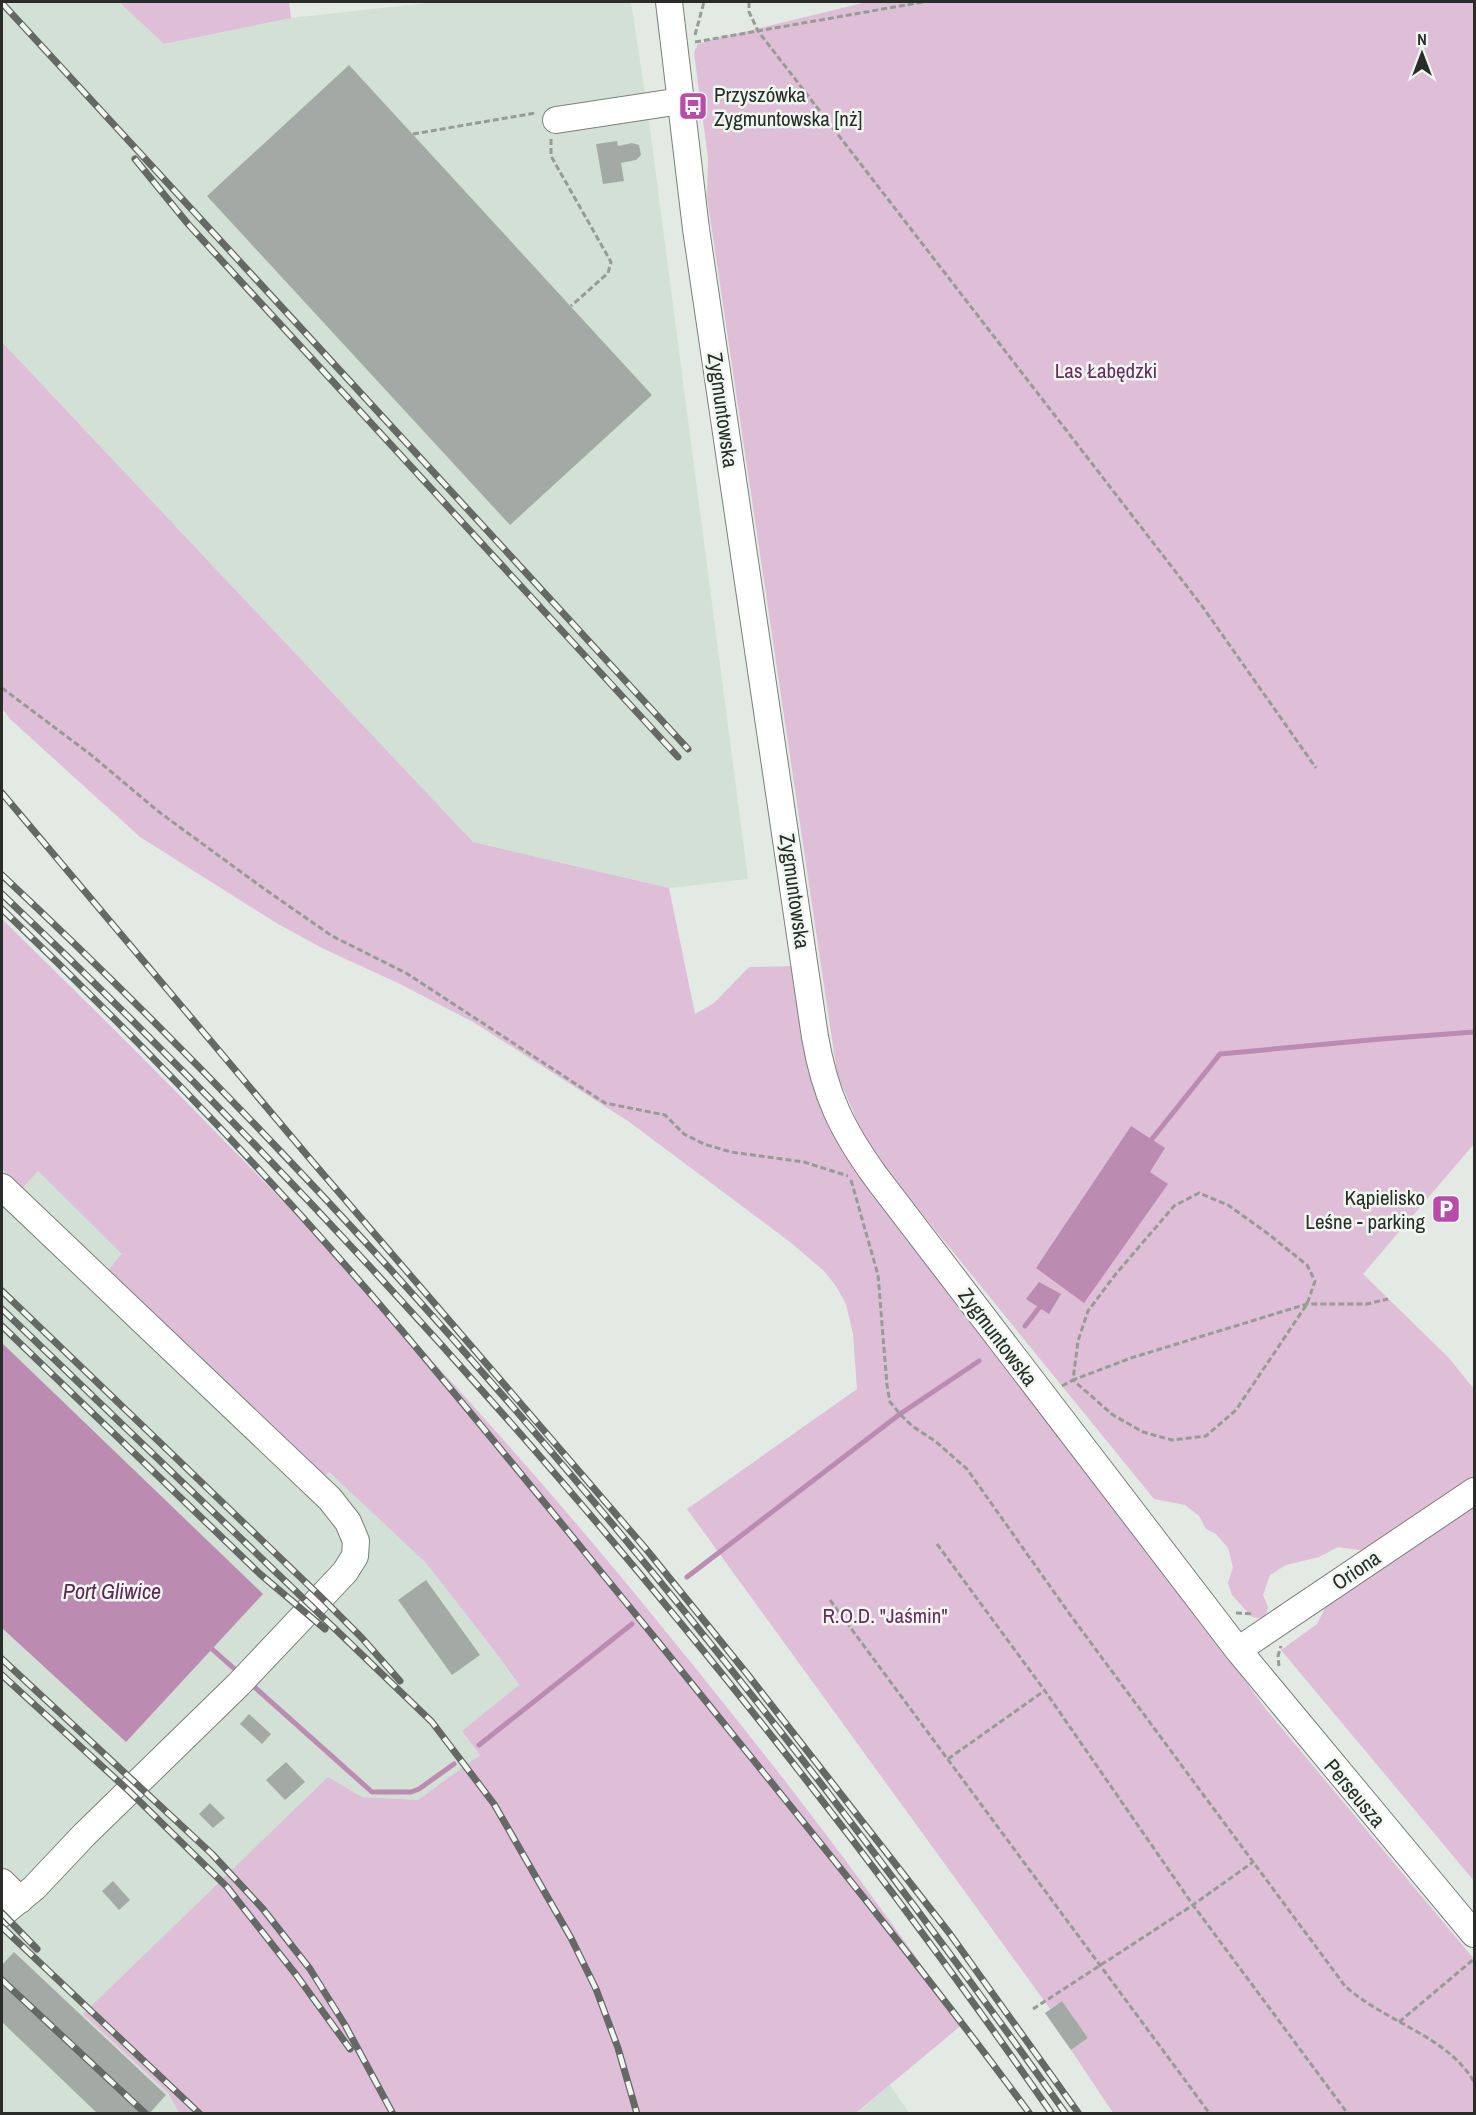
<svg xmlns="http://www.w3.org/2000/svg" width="1476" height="2115" font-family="'Archivo Narrow',sans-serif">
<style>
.built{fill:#d2e0d5}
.green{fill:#dfbfd8}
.water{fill:#bb8bb1}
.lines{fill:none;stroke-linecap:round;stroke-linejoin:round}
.stream{stroke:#bb8bb1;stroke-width:5}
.building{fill:#a3aaa5}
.minor-casing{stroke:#7a807b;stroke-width:28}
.path{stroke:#969b96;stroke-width:3;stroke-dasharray:6 3;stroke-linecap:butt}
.minor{stroke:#fff;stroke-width:26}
.rail-casing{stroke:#656965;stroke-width:7}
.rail{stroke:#f0f7f1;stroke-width:4.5;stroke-dasharray:14;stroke-linecap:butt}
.labels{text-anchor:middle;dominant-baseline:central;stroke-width:5;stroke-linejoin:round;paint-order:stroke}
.poi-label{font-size:21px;fill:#292c29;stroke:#f0f7f1;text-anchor:start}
.park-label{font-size:21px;fill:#672c5d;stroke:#f0f7f1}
.street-label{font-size:21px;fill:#292c29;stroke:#f0f7f1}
.water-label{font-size:22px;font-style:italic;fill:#5f2556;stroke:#f0f7f1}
</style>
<rect width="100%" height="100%" fill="#e3eae4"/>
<!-- built -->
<path class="built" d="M 2,2 L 119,2 L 164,44 L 291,18 L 436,2 L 631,2 L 647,106 L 748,879 L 669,888 L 473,842 L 2,342 Z
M 2,1169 L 22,1189 L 38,1171 L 123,1254 L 107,1270 L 323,1478 L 329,1472 L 426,1563 L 490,1645 L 519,1686 L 462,1731 L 480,1755 L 465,1766 L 418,1800 L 362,1797 L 84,2014 L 168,2093 L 179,2113 L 2,2113 Z
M 890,2085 L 909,2113 L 856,2114 Z"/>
<!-- green -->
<path class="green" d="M 119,2 L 289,2 L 291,18 L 164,44 Z
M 867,2 L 1474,2 L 1474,1144 L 1363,1274 L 1448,1357 L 1474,1389 L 1474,1477 L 1366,1551 L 1338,1547 L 1319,1557 L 1286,1565 L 1270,1575 L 1263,1595 L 1268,1607 L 1265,1619 L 1252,1617 L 1232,1595 L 1228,1583 L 1233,1567 L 1228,1548 L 1216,1534 L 1206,1529 L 1199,1516 L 1185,1505 L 1154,1499 L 879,1161 L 859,1126 L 837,1073 L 707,197 L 708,158 L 694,53 L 698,44 L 711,40 Z
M 2,342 L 473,842 L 669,888 L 695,1014 L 714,1003 L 749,967 L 796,966 L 816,1092 L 1265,1708 L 1474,1959 L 1474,2113 L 1113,2113 L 1071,2050 L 1088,2038 L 1062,2001 L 1050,2009 L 1045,2002 L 687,1509 L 857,1389 L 853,1334 L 846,1304 L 836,1286 L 824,1271 L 790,1242 L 628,1121 L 473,1022 L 400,984 L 324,949 L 278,924 L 140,837 L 10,719 L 2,708 Z
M 2,919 C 221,1133 436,1353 632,1590 C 689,1660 747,1731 802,1803 C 858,1875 910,1950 964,2023 L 856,2113 L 179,2113 L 168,2093 L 83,2014 L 328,1777 L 362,1797 L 418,1800 L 480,1755 L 462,1731 L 519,1685 L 490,1645 L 426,1563 L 329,1472 L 322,1479 L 107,1271 L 122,1254 L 38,1171 L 22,1189 L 2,1169 Z
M 1474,1503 L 1474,1881 L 1281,1650 L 1317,1624 L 1328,1602 Z"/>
<!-- water -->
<path class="water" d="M 1131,1126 L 1165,1148 L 1150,1172 L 1168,1184 L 1084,1303 L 1036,1268 Z
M 1039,1282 L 1061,1294 L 1049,1314 L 1026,1299 Z
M 2,1343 L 263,1594 L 126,1742 L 2,1628 Z"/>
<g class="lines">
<!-- stream -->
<path class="stream" d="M 1148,1144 L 1220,1054 L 1381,1039 L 1474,1032
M 1025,1326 L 1042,1304
M 687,1577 L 900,1414 L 979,1361
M 207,1647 L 212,1649 L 239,1673
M 250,1683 L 372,1792 L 411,1792 L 419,1789 L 454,1764
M 479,1745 L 632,1624"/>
</g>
<!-- building -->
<path class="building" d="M 349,65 L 652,395 L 510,525 L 207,196 Z
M 617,141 L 618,146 L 632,143 L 639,145 L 641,155 L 636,160 L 621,163 L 624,181 L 603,184 L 596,144 Z
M 426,1580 L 480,1655 L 452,1675 L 398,1600 Z
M 249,1714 L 271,1734 L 262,1744 L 240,1724 Z
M 286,1762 L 305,1782 L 285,1800 L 266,1780 Z
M 210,1803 L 225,1818 L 213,1828 L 199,1814 Z
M 113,1881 L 130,1900 L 119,1910 L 102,1891 Z
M 14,1952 L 166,2095 L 149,2114 L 98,2114 L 2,2022 L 2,1965 Z
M 1062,2001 L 1088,2038 L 1071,2050 L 1045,2013 Z"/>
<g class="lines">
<!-- minor casing -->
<g class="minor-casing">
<path id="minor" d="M 669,2 L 696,229 L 815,1037 C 825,1095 842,1130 876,1177 L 1238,1650 L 1474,1934
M 556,120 L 681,101
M 2,1187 L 330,1499 L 348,1522 L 356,1541 L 355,1556 L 345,1572 L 239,1684 L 84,1835 L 34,1888 L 2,1914
M 1238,1650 L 1474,1491
M 2,1882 L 20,1900"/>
</g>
<!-- path -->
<path class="path" d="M 749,2 L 749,12 L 758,31 L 1202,606 L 1316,768
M 695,35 L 704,2
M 695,42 L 923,2
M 413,134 L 535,113
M 551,139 L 551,156 L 611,262 L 608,273 L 571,306
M 2,688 L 90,754 L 159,812 L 263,888 L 332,936 L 406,973 L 605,1103 L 665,1115 L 684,1134 L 704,1144 L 731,1152 L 804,1162 L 848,1176
M 851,1180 L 878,1275 L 887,1385 L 890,1402 L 900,1414 L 912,1426 L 935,1441 L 967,1469 L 1071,1616 L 1345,1986 C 1383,2021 1448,2036 1474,2082
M 1062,1386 L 1073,1380 L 1113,1415 L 1143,1432 L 1172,1440 L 1206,1436 L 1236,1410 L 1307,1304 L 1315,1281 L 1307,1265 L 1267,1233 L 1228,1205 L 1199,1193 L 1174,1206 L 1115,1275 L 1088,1311 L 1078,1341 L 1073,1380 L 1131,1358 L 1307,1304 L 1367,1304 L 1388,1299
M 937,1544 L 1045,1691 L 1193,1905 L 1348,2114
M 830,1600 L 1210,2114
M 1236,1613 L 1254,1614
M 1279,1666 L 1278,1656 L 1281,1646
M 948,1759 L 1044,1691
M 1033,2009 L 1193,1905 L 1253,1862
M 1399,2022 L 1474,1959"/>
<!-- minor -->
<use href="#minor" class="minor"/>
<!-- rail casing -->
<g class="rail-casing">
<path id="rail" d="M 2,3 L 688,749
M 135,159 L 188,224 L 678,757
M 2,793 L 311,1160 L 646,1549 L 748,1675 L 950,1934 L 1079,2114
M 2,875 C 400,1247 750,1670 1066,2114
M 2,894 C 388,1260 748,1676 1052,2114
M 2,909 C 134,1035 261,1167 381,1306 C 474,1415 564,1527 655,1638 C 781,1795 910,1951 1030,2114
M 2,1291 L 322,1598 L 362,1638 L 400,1681
M 2,1309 L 432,1722 L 494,1804 L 571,1938 L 596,1989 L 618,2048 L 637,2114
M 2,1326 L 260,1574 L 325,1629
M 2,1659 L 212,1854 L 263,1909 L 310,1969 L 345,2025 L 393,2114
M 2,1675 L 129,1791 L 227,1887 L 297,1976 L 350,2049
M 2,1913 L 37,1949
M 2,1927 L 200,2114
M 2,1980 L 146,2114"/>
</g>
<!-- rail -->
<use href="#rail" class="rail"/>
</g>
<!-- icons -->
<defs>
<g id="bus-square" transform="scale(1.5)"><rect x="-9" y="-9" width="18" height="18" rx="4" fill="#b94ba9" stroke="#f0f7f1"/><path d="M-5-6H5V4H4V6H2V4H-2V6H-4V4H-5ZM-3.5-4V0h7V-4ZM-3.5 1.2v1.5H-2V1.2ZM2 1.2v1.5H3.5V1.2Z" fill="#fff"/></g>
<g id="parking-square" transform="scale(1.5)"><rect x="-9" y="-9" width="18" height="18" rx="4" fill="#b94ba9" stroke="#f0f7f1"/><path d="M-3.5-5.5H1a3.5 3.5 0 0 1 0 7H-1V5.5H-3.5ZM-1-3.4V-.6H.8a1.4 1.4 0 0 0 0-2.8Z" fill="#fff"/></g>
</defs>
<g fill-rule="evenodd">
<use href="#bus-square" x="693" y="106"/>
<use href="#parking-square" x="1446" y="1209"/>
</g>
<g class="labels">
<!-- poi labels -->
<g class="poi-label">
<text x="714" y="94">Przyszówka<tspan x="714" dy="24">Zygmuntowska [nż]</tspan></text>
<text x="1425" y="1197" text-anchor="end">Kąpielisko<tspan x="1425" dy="24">Leśne - parking</tspan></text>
</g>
<!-- park labels -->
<g class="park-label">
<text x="1106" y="370">Las Łabędzki</text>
<text x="885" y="1615">R.O.D. "Jaśmin"</text>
</g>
<!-- street labels -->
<g class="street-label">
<text transform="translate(723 410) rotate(82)">Zygmuntowska</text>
<text transform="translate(795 891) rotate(82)">Zygmuntowska</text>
<text transform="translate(998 1337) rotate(53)">Zygmuntowska</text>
<text transform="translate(1356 1570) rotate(-34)">Oriona</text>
<text transform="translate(1355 1793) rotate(50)">Perseusza</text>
</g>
<!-- water labels -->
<g class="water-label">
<text x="112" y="1591">Port Gliwice</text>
</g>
</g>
<!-- border -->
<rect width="1476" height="2115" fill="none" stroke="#292c29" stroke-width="6"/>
<!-- north arrow -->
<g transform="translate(1422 54)" stroke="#f0f7f1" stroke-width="4.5" paint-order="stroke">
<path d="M0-4.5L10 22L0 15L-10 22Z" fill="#292c29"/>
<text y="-9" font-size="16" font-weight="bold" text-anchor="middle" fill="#292c29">N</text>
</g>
</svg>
